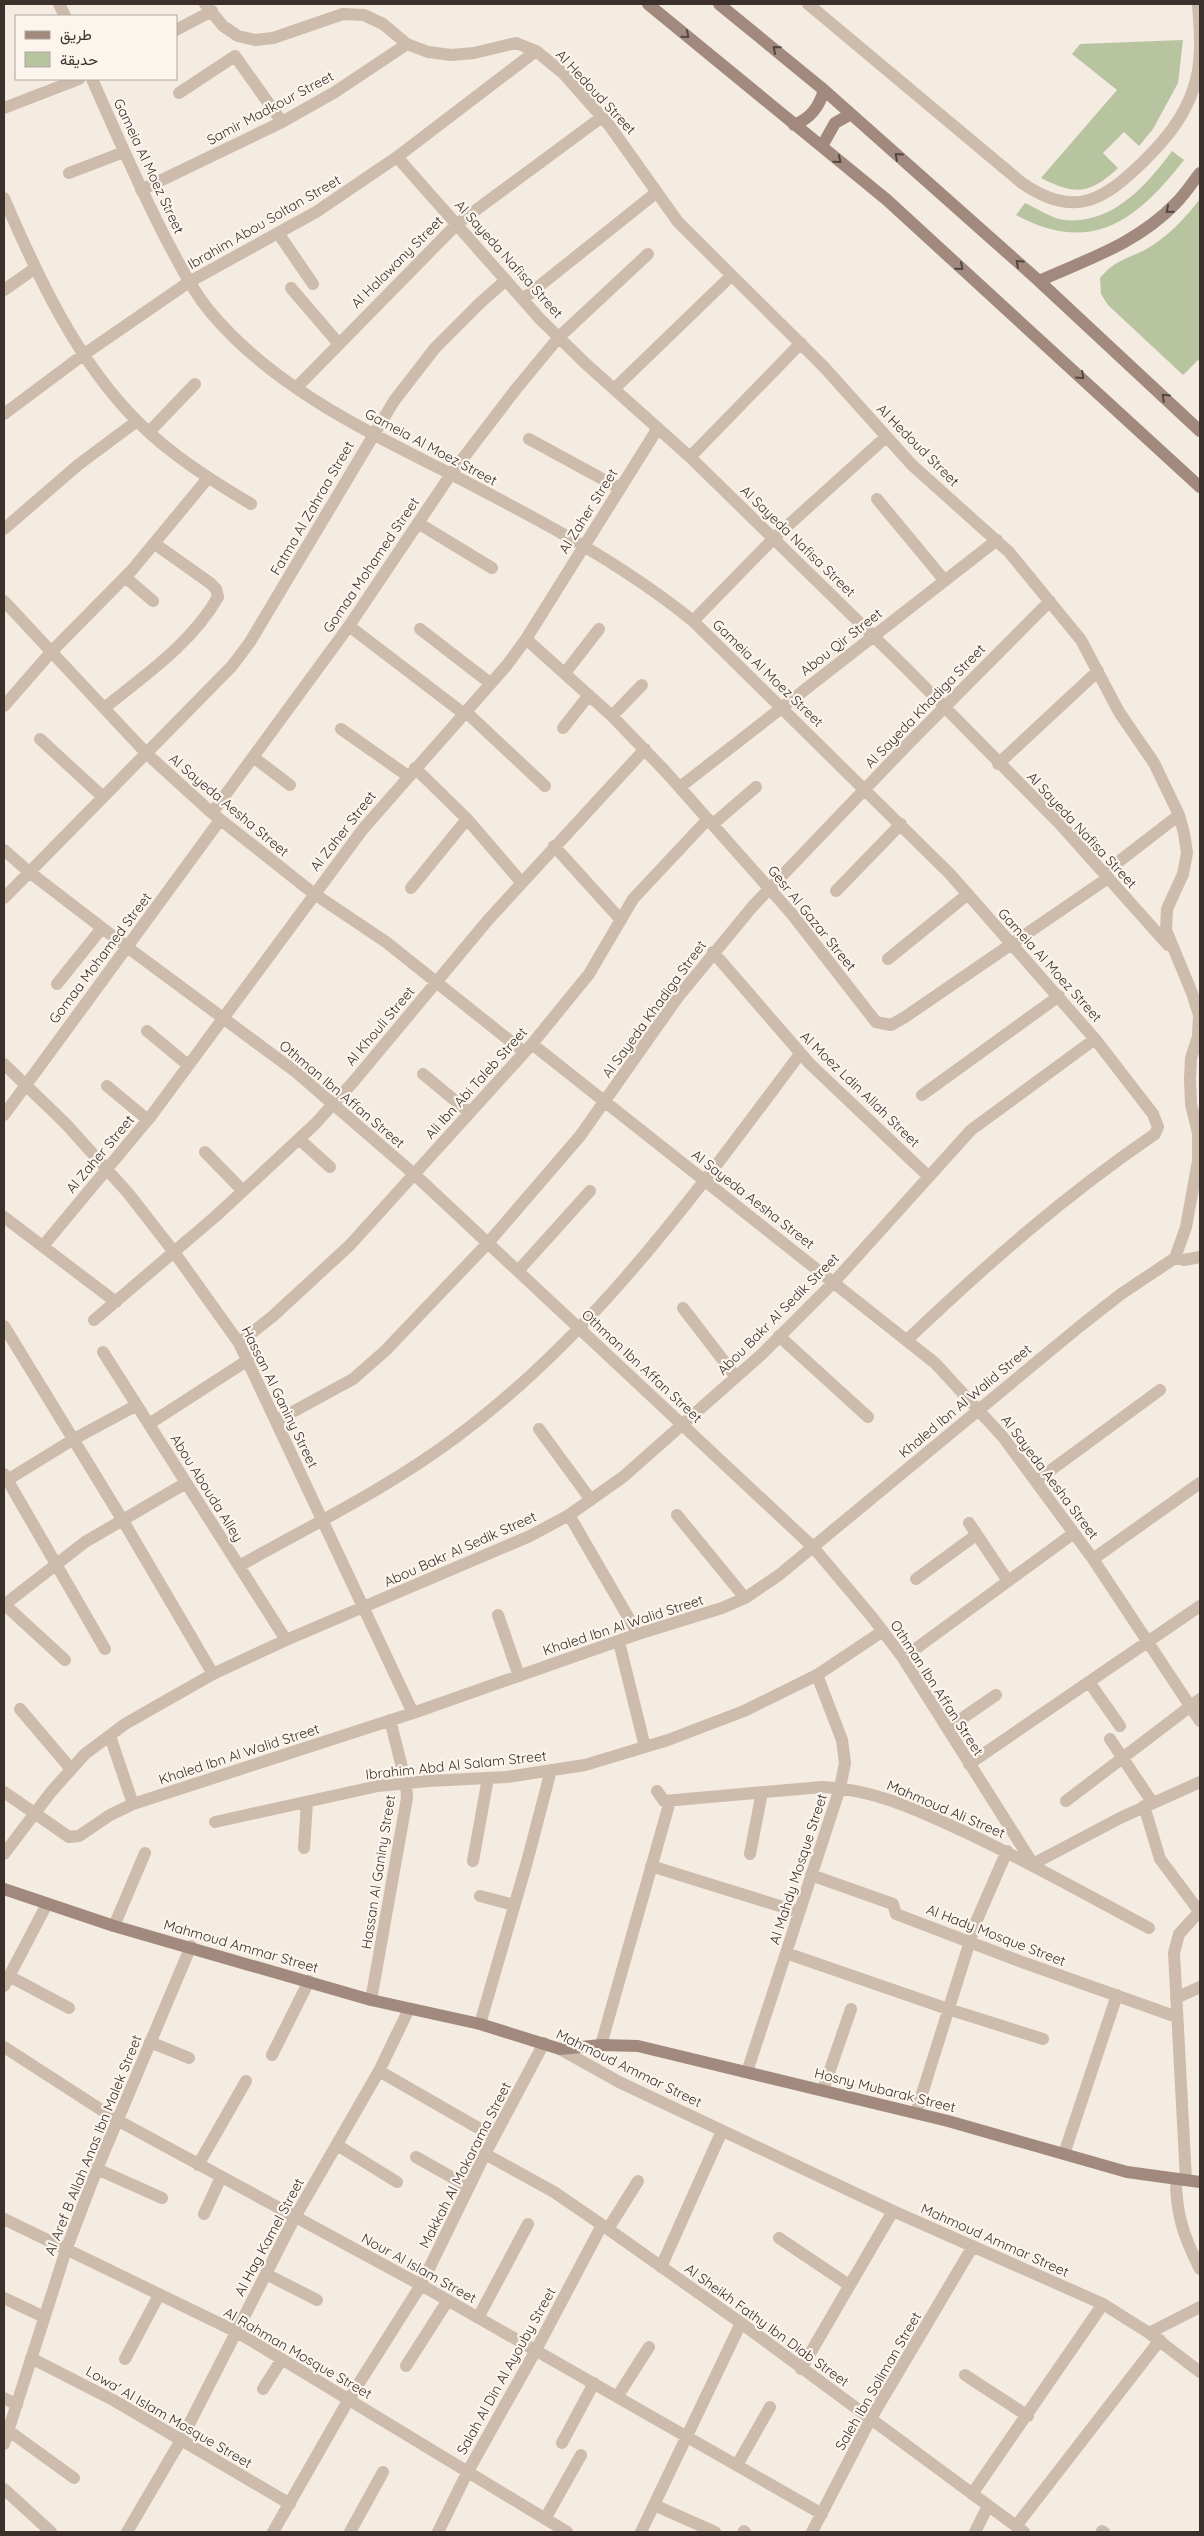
<svg xmlns="http://www.w3.org/2000/svg" width="1204" height="2536" font-family="Quicksand,Vazirmatn,sans-serif">
<style>
.green{fill:#b8c4a0}
.lines{fill:none;stroke-linecap:round;stroke-linejoin:round}
.street{stroke:#cdbbac;stroke-width:12}
.secondary{stroke:#a18a7d;stroke-width:12}
.oneway{stroke:#544640}
.labels{text-anchor:middle;dominant-baseline:central;stroke-width:4.5;stroke-linejoin:round;paint-order:stroke}
.street-label{font-size:14px;fill:#3b302b;stroke:#fbf5ee}
</style>
<rect width="100%" height="100%" fill="#f4ebe1"/>
<!-- green -->
<path class="green" d="M 1183,40 L 1178,83 L 1153,129 L 1139,146 L 1124,132 L 1103,153 L 1118,168 C 1089,195 1075,195 1041,178 L 1117,90 L 1072,54 L 1080,44 Z
M 1172,151 L 1184,160 C 1137,220 1092,256 1016,215 L 1025,203 C 1036,208 1051,218 1064,220 C 1112,225 1146,186 1172,151 Z
M 1200,199 L 1200,362 L 1198,360 L 1183,375 L 1108,305 L 1101,294 L 1100,278 C 1117,257 1132,259 1153,245 C 1171,233 1187,216 1200,199 Z"/>
<g class="lines">
<!-- street -->
<path class="street" d="M 59,4 L 65,16
M 205,4 L 223,26 L 238,36 L 255,40 L 273,38 L 343,14 L 364,15 L 383,24 L 407,44 L 428,52 L 451,55 L 474,53 L 516,43 L 536,51 L 563,73 L 609,125 L 678,222 L 824,367 L 912,465 L 1009,552 L 1081,640 L 1119,712 L 1154,763 L 1179,815 L 1184,833 L 1187,853 L 1183,874 L 1167,909 L 1166,930 L 1192,993 L 1199,1015 L 1198,1037 L 1191,1058 L 1190,1079 L 1191,1104 L 1198,1133 L 1198,1161 L 1186,1227 L 1175,1258
M 808,4 L 1022,183 C 1074,219 1103,201 1144,161 C 1165,140 1183,119 1193,90 C 1203,63 1200,32 1198,4
M 176,30 L 212,11
M 92,79 C 116,133 139,187 166,239 C 180,265 193,292 212,314 C 273,386 362,429 445,471 C 530,515 618,560 693,621 L 950,874 L 1095,1039 L 1153,1114 L 1158,1127 L 1155,1134 C 1064,1196 987,1264 908,1339
M 179,93 L 235,56 L 282,122
M 4,108 L 79,79
M 397,157 L 540,319 L 586,364 L 690,457 L 906,668 L 1060,824 L 1168,945
M 69,173 L 124,152
M 141,190 L 282,122 L 335,92 L 407,44
M 4,198 C 38,277 76,360 138,422 C 171,455 211,480 251,504
M 278,233 L 313,284
M 291,288 L 339,344
M 4,290 L 34,269
M 523,299 L 657,192
M 297,387 L 457,224 L 602,117
M 614,389 L 731,276
M 4,414 L 83,355 L 189,282 L 316,212 L 397,157 L 536,51
M 149,432 L 195,384
M 529,439 L 619,488
M 690,457 L 801,343
M 877,499 L 945,581
M 418,523 L 492,568
M 4,529 L 78,465 L 137,421
M 125,577 L 153,601
M 4,601 L 147,754 L 212,813 L 313,893 L 386,942 L 524,1052
M 693,621 L 774,538 L 886,437
M 349,626 L 463,713
M 420,629 L 490,683
M 526,639 L 612,716 L 665,771 L 791,913 L 876,1022 L 891,1025 L 905,1017 L 1108,878
M 565,673 L 599,629
M 4,706 L 52,651 L 132,570 L 208,478
M 104,708 C 144,676 192,643 218,597 L 216,589 L 210,583 L 155,544
M 465,711 L 545,786
M 612,716 L 642,685
M 563,728 L 589,695
M 341,729 L 408,776
M 40,739 L 103,797
M 253,757 L 290,785
M 998,764 L 1098,671
M 415,768 L 467,819 L 522,883
M 680,787 L 997,540
M 212,813 L 349,626 L 451,474 L 516,389 L 559,337 L 648,254
M 713,824 L 756,787
M 554,846 L 621,920
M 4,850 L 28,871 L 127,947 L 296,1072 L 334,1105 L 414,1174 L 813,1547 L 872,1617 L 903,1658 L 1033,1864 L 1120,1818 L 1200,1782
M 1104,873 L 1179,815
M 411,888 L 467,819
M 836,891 L 901,824
M 4,898 L 232,666 L 250,642 L 394,401 L 435,348 L 480,303 L 506,280
M 713,952 L 809,1063 L 928,1176
M 888,959 L 968,894
M 57,984 L 102,928
M 147,1031 L 188,1065
M 532,1044 L 935,1363 L 1003,1437 L 1093,1559 L 1200,1721
M 4,1064 L 66,1124 L 128,1193 L 174,1252 L 239,1343 L 413,1713
M 423,1074 L 470,1113
M 107,1086 L 148,1120
M 922,1095 L 1059,996
M 4,1115 L 220,820
M 299,1139 L 330,1167
M 205,1152 L 243,1191
M 4,1217 L 116,1302
M 43,1246 L 151,1116 L 363,829 L 507,665 L 526,639 L 658,428
M 1175,1258 L 1184,1260 L 1200,1257
M 518,1271 L 590,1191
M 683,1308 L 736,1377
M 94,1320 L 216,1216 L 315,1124 L 354,1081 L 488,920 L 645,749
M 4,1326 L 122,1519 L 213,1674
M 779,1336 L 868,1417
M 239,1343 L 273,1316 L 350,1245 L 532,1044 L 589,974 L 633,899 L 708,819
M 103,1352 L 286,1640
M 276,1421 L 353,1379 L 385,1351 L 488,1243 L 580,1136 L 678,997 L 753,906 L 910,742 L 1050,601
M 149,1424 L 248,1360
M 539,1429 L 591,1500
M 4,1474 L 105,1649
M 1036,1481 L 1160,1390
M 4,1482 L 74,1439 L 137,1405
M 569,1515 L 638,1634
M 677,1515 L 745,1598
M 969,1523 L 1008,1581
M 1093,1559 L 1200,1483
M 239,1566 C 312,1525 388,1488 455,1438 C 595,1335 697,1191 800,1054
M 916,1579 L 976,1535
M 4,1604 L 65,1660
M 4,1605 L 85,1542 L 186,1483
M 498,1615 L 519,1676
M 619,1642 L 645,1747
M 903,1658 L 1074,1533
M 1089,1682 L 1120,1726
M 20,1709 L 71,1769
M 948,1728 L 996,1695
M 110,1736 L 133,1804
M 1110,1739 L 1152,1802
M 969,1764 L 1200,1606
M 657,1791 L 664,1801 L 822,1787 C 874,1789 917,1810 963,1831 C 1027,1861 1087,1895 1149,1928
M 4,1792 L 69,1837 L 79,1836 L 110,1815 L 133,1804 L 413,1713 L 638,1634 L 722,1608 L 745,1598 L 779,1575 L 1079,1327 L 1121,1294 L 1175,1258
M 1066,1801 L 1200,1699
M 1144,1806 L 1160,1859 L 1199,1911
M 215,1822 L 378,1786 L 428,1781 L 507,1777 L 585,1765 L 668,1740 L 744,1711 L 817,1675 L 883,1631
M 304,1848 L 307,1802
M 4,1854 L 51,1792 L 85,1754 L 125,1724 L 213,1674 L 286,1640 L 530,1536 L 569,1515 L 623,1477 L 762,1354 L 834,1282 L 971,1130 L 1095,1039
M 750,1854 L 762,1792
M 473,1861 L 488,1778
M 651,1866 L 799,1912
M 811,1875 L 893,1904 L 896,1914 L 1022,1962 L 1177,2017
M 480,1896 L 514,1905
M 114,1926 L 145,1853
M 786,1953 L 948,2009 L 1043,2039
M 9,1976 L 69,2008
M 4,1986 L 47,1904
M 1176,1998 L 1200,1987
M 371,2000 L 407,1798 L 406,1783 L 390,1720
M 480,2024 L 527,1862 L 551,1770
M 150,2042 L 189,2058
M 601,2045 L 670,1801
M 4,2047 L 117,2120 L 421,2285 L 822,2514
M 560,2049 L 619,2082 L 893,2211 L 1103,2304 L 1149,2333 L 1200,2372
M 272,2055 L 309,1981
M 379,2071 L 494,2137
M 747,2072 L 840,1788 L 845,1763 L 842,1740 L 817,1675
M 823,2090 L 851,2009
M 916,2113 L 976,1922 L 1007,1851
M 337,2145 L 397,2182
M 485,2154 L 554,2192 L 608,2229 L 741,2323 L 1024,2532
M 1064,2154 L 1117,1995
M 416,2157 L 469,2187
M 198,2165 L 246,2081
M 97,2169 L 162,2198
M 1176,2179 C 1176,2215 1184,2237 1200,2269
M 1186,2180 L 1174,1953 L 1179,1934 L 1200,1911
M 204,2214 L 221,2177
M 4,2219 L 237,2332 L 567,2532
M 608,2229 L 638,2181
M 779,2238 L 849,2285
M 661,2267 L 722,2131
M 266,2274 L 317,2300
M 4,2298 L 44,2317
M 478,2318 L 528,2224
M 1149,2333 L 1200,2307
M 31,2358 L 115,2401 L 290,2504
M 125,2359 L 159,2295
M 406,2366 L 448,2300
M 801,2369 L 893,2211
M 965,2375 L 1028,2416
M 263,2389 L 282,2359
M 617,2397 L 649,2347
M 4,2398 L 17,2405
M 9,2431 L 74,2478
M 562,2443 L 594,2383
M 4,2444 L 66,2250 L 97,2169 L 191,1946
M 737,2465 L 770,2407
M 4,2489 L 51,2532
M 972,2494 L 1103,2304
M 654,2505 L 715,2532
M 545,2519 L 581,2455
M 1016,2526 L 1160,2340
M 744,2531 L 745,2532
M 1102,2531 L 1104,2532
M 127,2532 L 181,2440 L 295,2217 L 379,2071 L 409,2009
M 273,2532 L 349,2399 L 421,2285 L 485,2154 L 544,2043
M 350,2532 L 383,2472
M 438,2532 L 467,2473 L 536,2350 L 602,2225
M 641,2532 L 741,2323
M 812,2532 L 870,2420 L 973,2246
M 975,2532 L 988,2506"/>
<!-- secondary -->
<path class="secondary" d="M 648,4 L 887,200 L 1200,487
M 719,4 L 824,90 L 1039,281 L 1200,431
M 794,125 C 811,118 819,107 824,90
M 822,146 L 835,123 L 851,114
M 1039,281 C 1088,259 1138,243 1176,203 C 1185,194 1192,183 1200,173
M 4,1889 L 114,1926 L 371,2000 L 480,2024 L 560,2049 L 601,2045 L 638,2046 L 948,2121 L 1127,2172 L 1200,2182"/>
</g>
<!-- one-way arrows -->
<defs><path id="oneway-chevron" d="M-2-3.5L2.5 0L-2 3.5" fill="none" stroke-width="1.6" stroke-linecap="round" stroke-linejoin="round" transform="scale(1.25)"/></defs>
<g class="oneway">
<use href="#oneway-chevron" transform="translate(686 35) rotate(39)"/>
<use href="#oneway-chevron" transform="translate(776 49) rotate(-140)"/>
<use href="#oneway-chevron" transform="translate(898 156) rotate(-138)"/>
<use href="#oneway-chevron" transform="translate(838 160) rotate(39)"/>
<use href="#oneway-chevron" transform="translate(1169 210) rotate(140)"/>
<use href="#oneway-chevron" transform="translate(1019 263) rotate(-138)"/>
<use href="#oneway-chevron" transform="translate(960 267) rotate(41)"/>
<use href="#oneway-chevron" transform="translate(1081 376) rotate(43)"/>
<use href="#oneway-chevron" transform="translate(1165 397) rotate(-136)"/>
</g>
<g class="labels">
<!-- street labels -->
<g class="street-label">
<text transform="translate(596 92) rotate(47)">Al Hedoud Street</text>
<text transform="translate(270 108) rotate(-28)">Samir Madkour Street</text>
<text transform="translate(149 166) rotate(65)">Gameia Al Moez Street</text>
<text transform="translate(264 222) rotate(-30)">Ibrahim Abou Soltan Street</text>
<text transform="translate(509 259) rotate(48)">Al Sayeda Nafisa Street</text>
<text transform="translate(397 262) rotate(-45)">Al Halawany Street</text>
<text transform="translate(918 445) rotate(45)">Al Hedoud Street</text>
<text transform="translate(431 447) rotate(28)">Gameia Al Moez Street</text>
<text transform="translate(312 508) rotate(-60)">Fatma Al Zahraa Street</text>
<text transform="translate(588 511) rotate(-58)">Al Zaher Street</text>
<text transform="translate(798 541) rotate(44)">Al Sayeda Nafisa Street</text>
<text transform="translate(371 565) rotate(-56)">Gomaa Mohamed Street</text>
<text transform="translate(841 642) rotate(-38)">Abou Qir Street</text>
<text transform="translate(768 673) rotate(44)">Gameia Al Moez Street</text>
<text transform="translate(925 706) rotate(-46)">Al Sayeda Khadiga Street</text>
<text transform="translate(229 805) rotate(40)">Al Sayeda Aesha Street</text>
<text transform="translate(1082 830) rotate(47)">Al Sayeda Nafisa Street</text>
<text transform="translate(343 831) rotate(-52)">Al Zaher Street</text>
<text transform="translate(812 918) rotate(51)">Gesr Al Gazar Street</text>
<text transform="translate(100 958) rotate(-53)">Gomaa Mohamed Street</text>
<text transform="translate(1050 965) rotate(48)">Gameia Al Moez Street</text>
<text transform="translate(654 1009) rotate(-54)">Al Sayeda Khadiga Street</text>
<text transform="translate(380 1026) rotate(-50)">Al Khouli Street</text>
<text transform="translate(476 1083) rotate(-48)">Ali Ibn Abi Taleb Street</text>
<text transform="translate(860 1089) rotate(44)">Al Moez Ldin Allah Street</text>
<text transform="translate(342 1094) rotate(40)">Othman Ibn Affan Street</text>
<text transform="translate(100 1154) rotate(-50)">Al Zaher Street</text>
<text transform="translate(753 1199) rotate(38)">Al Sayeda Aesha Street</text>
<text transform="translate(778 1314) rotate(-45)">Abou Bakr Al Sedik Street</text>
<text transform="translate(642 1366) rotate(43)">Othman Ibn Affan Street</text>
<text transform="translate(280 1397) rotate(64)">Hassan Al Ganiny Street</text>
<text transform="translate(965 1401) rotate(-40)">Khaled Ibn Al Walid Street</text>
<text transform="translate(1050 1477) rotate(53)">Al Sayeda Aesha Street</text>
<text transform="translate(207 1488) rotate(58)">Abou Abouda Alley</text>
<text transform="translate(460 1549) rotate(-24)">Abou Bakr Al Sedik Street</text>
<text transform="translate(623 1625) rotate(-18)">Khaled Ibn Al Walid Street</text>
<text transform="translate(937 1688) rotate(57)">Othman Ibn Affan Street</text>
<text transform="translate(239 1754) rotate(-18)">Khaled Ibn Al Walid Street</text>
<text transform="translate(456 1765) rotate(-6)">Ibrahim Abd Al Salam Street</text>
<text transform="translate(946 1809) rotate(23)">Mahmoud Ali Street</text>
<text transform="translate(798 1869) rotate(-72)">Al Mahdy Mosque Street</text>
<text transform="translate(378 1872) rotate(-81)">Hassan Al Ganiny Street</text>
<text transform="translate(996 1935) rotate(21)">Al Hady Mosque Street</text>
<text transform="translate(241 1946) rotate(16)">Mahmoud Ammar Street</text>
<text transform="translate(629 2068) rotate(26)">Mahmoud Ammar Street</text>
<text transform="translate(885 2090) rotate(14)">Hosny Mubarak Street</text>
<text transform="translate(93 2145) rotate(-68)">Al Aref B Allah Anas Ibn Malek Street</text>
<text transform="translate(465 2165) rotate(-63)">Makkah Al Mokarama Street</text>
<text transform="translate(269 2237) rotate(-62)">Al Hag Kamel Street</text>
<text transform="translate(995 2240) rotate(24)">Mahmoud Ammar Street</text>
<text transform="translate(419 2268) rotate(29)">Nour Al Islam Street</text>
<text transform="translate(767 2325) rotate(36)">Al Sheikh Fathy Ibn Diab Street</text>
<text transform="translate(298 2353) rotate(30)">Al Rahman Mosque Street</text>
<text transform="translate(506 2371) rotate(-61)">Salah Al Din Al Ayouby Street</text>
<text transform="translate(878 2381) rotate(-60)">Saleh Ibn Soliman Street</text>
<text transform="translate(169 2417) rotate(30)">Lowa' Al Islam Mosque Street</text>
</g>
</g>
<!-- border -->
<rect width="1204" height="2536" fill="none" stroke="#3b302b" stroke-width="10"/>
<!-- legend -->
<rect x="15" y="15" width="162" height="65" fill="#fbf5ee" stroke="#aea6a0"/>
<rect x="25" y="31" width="25" height="8" fill="#a18a7d" stroke="#aea6a0"/>
<text x="60" y="40" font-size="15" fill="#3b302b">طريق</text>
<rect x="25" y="52" width="25" height="15" fill="#b8c4a0" stroke="#aea6a0"/>
<text x="60" y="65" font-size="15" fill="#3b302b">حديقة</text>
</svg>
